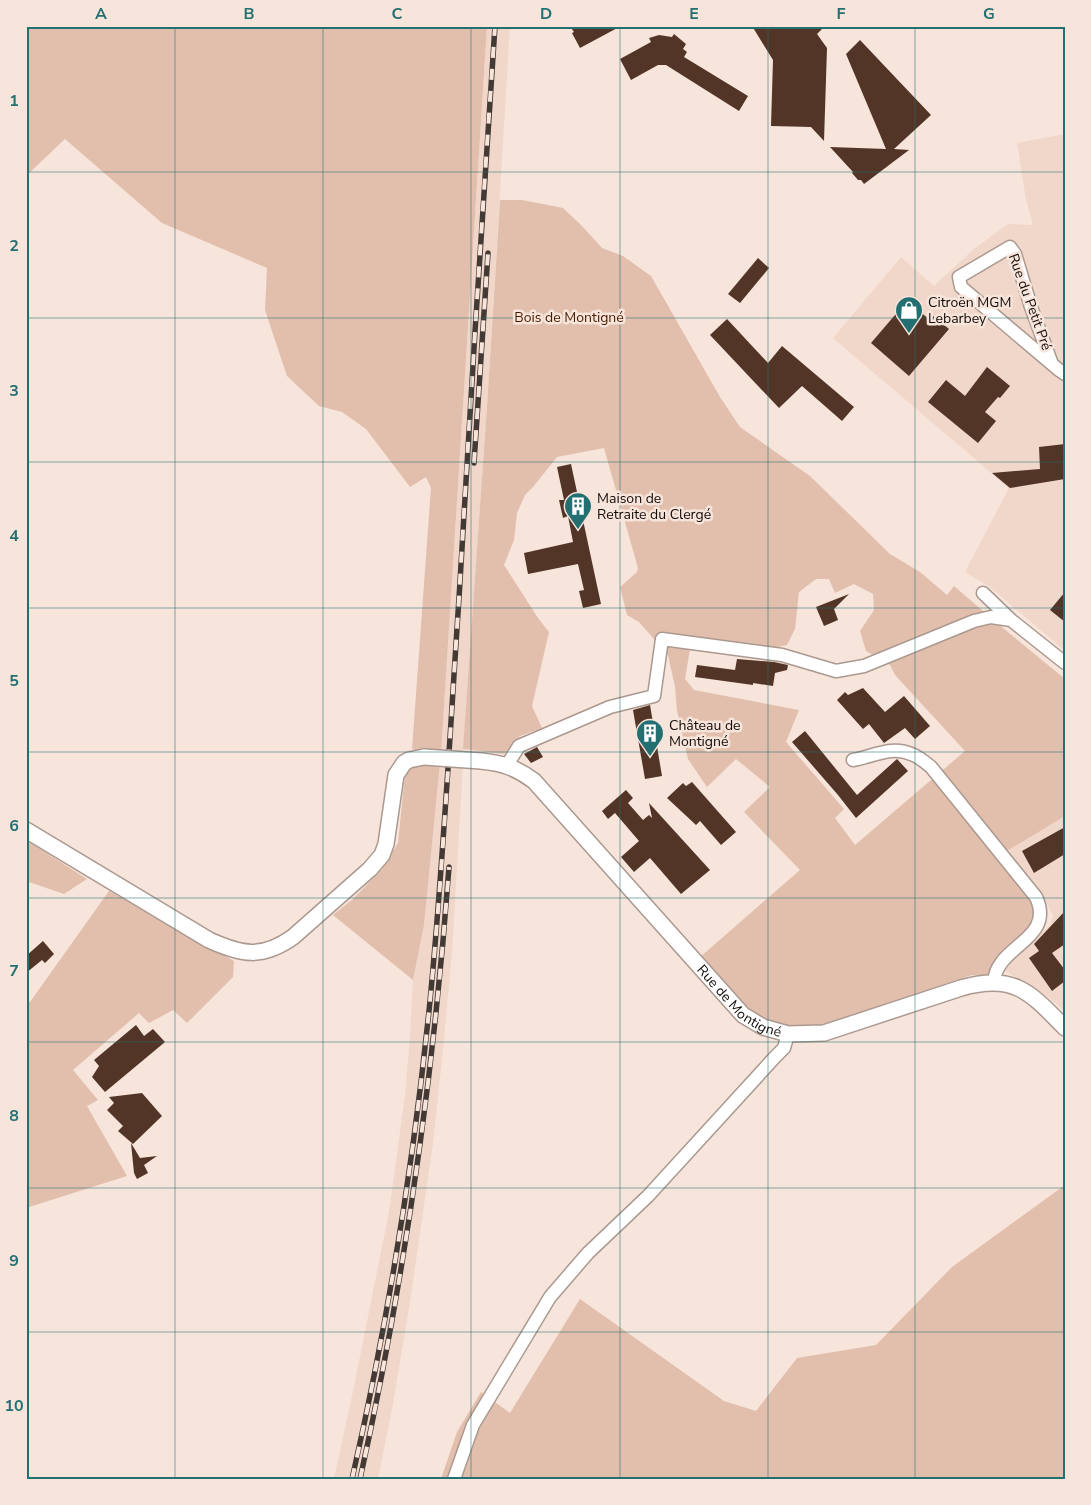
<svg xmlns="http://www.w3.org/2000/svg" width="1091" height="1505" font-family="'Nunito Sans',sans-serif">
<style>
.built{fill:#f1d7ca}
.green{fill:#e2bfad;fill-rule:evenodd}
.building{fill:#523526}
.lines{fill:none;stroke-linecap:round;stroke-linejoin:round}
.minor-casing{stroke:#ab9990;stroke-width:15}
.tertiary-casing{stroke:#ab9990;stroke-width:18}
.minor{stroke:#fff;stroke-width:12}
.tertiary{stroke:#fff;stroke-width:15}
.rail-casing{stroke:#433a35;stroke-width:5.5}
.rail{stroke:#f7e4da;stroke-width:4;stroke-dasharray:11;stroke-linecap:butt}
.tertiary-bridge-casing{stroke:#ab9990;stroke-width:18;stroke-linecap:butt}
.tertiary-bridge{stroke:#fff;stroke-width:15}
.grid{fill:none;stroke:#246f71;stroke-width:1;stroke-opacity:0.55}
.labels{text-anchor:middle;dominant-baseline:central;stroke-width:5;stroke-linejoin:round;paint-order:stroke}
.poi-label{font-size:14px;fill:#120c09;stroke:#f7e4da;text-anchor:start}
.street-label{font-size:14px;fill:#120c09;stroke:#f7e4da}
.park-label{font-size:14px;fill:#491c00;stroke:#f7e4da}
.neatline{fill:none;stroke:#246f71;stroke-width:2}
.grid-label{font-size:16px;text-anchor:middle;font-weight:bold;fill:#246f71}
</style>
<rect width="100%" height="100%" fill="#f7e4da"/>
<!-- built -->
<path class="built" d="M 487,26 L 510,26 L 487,407 L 463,754 L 441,754 Z
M 1065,134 L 1065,651 L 990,587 L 965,572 L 1009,488 L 833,338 L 901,257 L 934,286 L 974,249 L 1008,224 L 1033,225 L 1026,200 L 1017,143 Z
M 440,763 L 463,765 L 452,952 L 443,1050 L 433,1143 L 410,1302 L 393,1404 L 378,1479 L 334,1479 L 352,1396 L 389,1212 L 405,1095 L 410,1036 L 413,980 L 424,925 Z
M 1065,816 L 1065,1011 L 1047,996 L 1003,970 L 1050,925 L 1053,915 L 1043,896 L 1007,849 Z"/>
<!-- green -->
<path class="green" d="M 26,26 L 487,26 L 441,754 L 424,753 L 412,749 L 431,488 L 426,477 L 410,487 L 366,429 L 342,412 L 319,406 L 287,376 L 265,310 L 267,268 L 162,223 L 65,139 L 26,176 Z
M 500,200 L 522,200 L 563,208 L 582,226 L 602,248 L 623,256 L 651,276 L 720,397 L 740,427 L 810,476 L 890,554 L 920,572 L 947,595 L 954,586 L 997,623 L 1065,679 L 1065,816 L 1000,855 L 1034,901 L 1036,912 L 1034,926 L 997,963 L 987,976 L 972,975 L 816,1027 L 777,1027 L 746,1009 L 699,958 L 800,870 L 744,812 L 770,787 L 736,759 L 707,787 L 688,759 L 677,711 L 675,687 L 668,655 L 639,622 L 627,615 L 620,587 L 637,572 L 638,568 L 604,448 L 557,457 L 533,487 L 525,495 L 517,513 L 514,540 L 504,565 L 538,618 L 549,632 L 532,706 L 542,728 L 520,736 L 504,754 L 463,749 L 487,407 ZM 816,579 L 829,579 L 835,593 L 854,584 L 873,594 L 874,610 L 860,631 L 866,651 L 890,665 L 895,675 L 965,751 L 855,845 L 835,818 L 844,809 L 786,742 L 799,710 L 694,690 L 685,679 L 690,649 L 769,649 L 787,645 L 795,629 L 799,592 Z
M 440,763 L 424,925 L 413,980 L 333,915 L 353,899 L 382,869 L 398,843 L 405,774 L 416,765 Z
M 26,840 L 87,879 L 64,894 L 26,881 Z
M 109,891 L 234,961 L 233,977 L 187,1023 L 173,1010 L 149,1023 L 139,1013 L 73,1070 L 98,1100 L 87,1106 L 127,1176 L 26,1208 L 26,1000 L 30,1002 Z
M 1065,1185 L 1065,1479 L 441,1479 L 457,1432 L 481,1392 L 510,1413 L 580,1299 L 724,1401 L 756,1411 L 797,1358 L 876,1345 L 952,1267 Z"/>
<!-- building -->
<path class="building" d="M 570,26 L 621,26 L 580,48 L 572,33 L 574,32 Z
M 752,26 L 825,26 L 817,34 L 827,48 L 824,141 L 811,127 L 771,126 L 773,60 Z
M 674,34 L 686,44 L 683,49 L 687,52 L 684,57 L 748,96 L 739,111 L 666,65 L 658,65 L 631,80 L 620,59 L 651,42 L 649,38 L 659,35 L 672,37 Z
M 860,40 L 931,115 L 894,149 L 909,150 L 864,184 L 861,180 L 858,180 L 852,173 L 853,172 L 830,147 L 886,149 L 846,54 Z
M 758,258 L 769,268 L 740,303 L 728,294 Z
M 907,301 L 930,320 L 933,316 L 949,329 L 909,376 L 871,343 Z
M 727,319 L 768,363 L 782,346 L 854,407 L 842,421 L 802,386 L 779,408 L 710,335 Z
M 987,367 L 1010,386 L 1000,398 L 998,397 L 985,412 L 996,421 L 978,443 L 928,402 L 946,380 L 965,396 Z
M 1065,444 L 1065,479 L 1010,488 L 992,473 L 1040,469 L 1039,447 Z
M 571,464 L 601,604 L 583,608 L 579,591 L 584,590 L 578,564 L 528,574 L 524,553 L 573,542 L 568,516 L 563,518 L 559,500 L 564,500 L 557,467 Z
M 1065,592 L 1065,622 L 1050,610 Z
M 849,594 L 834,609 L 838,620 L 824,626 L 816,607 Z
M 737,659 L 774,662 L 788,665 L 787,670 L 775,673 L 773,686 L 753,683 L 753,685 L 695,677 L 697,665 L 735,670 Z
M 863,688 L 885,712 L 904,696 L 930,726 L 915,739 L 905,728 L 884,743 L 869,724 L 863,729 L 837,700 L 845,692 L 848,695 Z
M 650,705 L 662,776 L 645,779 L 633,710 Z
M 805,731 L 857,795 L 897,759 L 908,771 L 856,818 L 838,795 L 792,742 Z
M 537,747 L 543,757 L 531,763 L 524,754 Z
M 692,782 L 736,832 L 721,845 L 700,821 L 696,825 L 667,798 L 683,783 L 686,786 Z
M 626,790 L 633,798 L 628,803 L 643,820 L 649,815 L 652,818 L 649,803 L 710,870 L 681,894 L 650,858 L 634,872 L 621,857 L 639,841 L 615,813 L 608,819 L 602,811 Z
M 1065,827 L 1065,854 L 1034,873 L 1022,851 Z
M 1065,911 L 1065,944 L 1052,953 L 1065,970 L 1065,981 L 1052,991 L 1029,958 L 1039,951 L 1034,944 Z
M 43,941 L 54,954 L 45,963 L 42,960 L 26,973 L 26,956 Z
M 136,1025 L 144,1036 L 153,1029 L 165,1042 L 105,1092 L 92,1077 L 99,1066 L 94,1060 Z
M 142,1093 L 162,1116 L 133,1144 L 118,1131 L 123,1126 L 107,1110 L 114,1103 L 109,1097 Z
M 131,1143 L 140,1158 L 157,1156 L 144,1165 L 148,1173 L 137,1179 L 134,1173 Z"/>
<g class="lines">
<!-- minor casing -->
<g class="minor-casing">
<path id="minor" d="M 1052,364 L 1031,307 L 1015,254 L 1010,247 L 959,277 L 961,287 L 1059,370 L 1065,374
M 983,593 L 1011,620 L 1065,663
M 853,760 C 872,757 892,745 911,754 C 918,756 925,762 931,767 L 1036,897 C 1056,940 996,945 994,982
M 507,765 L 519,746 L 610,707 L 654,696 L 662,639 L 782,655 L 836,671 L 864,666 L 974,621 L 991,617 L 1011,620
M 454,1479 L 473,1425 L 550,1297 L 588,1253 L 648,1196 L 775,1057 L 784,1048 L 788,1034"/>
</g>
<!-- tertiary casing -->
<g class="tertiary-casing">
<g id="tertiary">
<path id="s1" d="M 481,761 C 502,763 517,768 534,781 L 743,1015 L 763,1027 L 788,1034 L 824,1033 L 961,988 C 1014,973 1030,992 1065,1028"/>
<path d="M 26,830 L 209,940 C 242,955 262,959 293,937 L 370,869 L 382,855 L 386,844 L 396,775 L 404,763 L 409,760 L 424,757"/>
</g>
</g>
<!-- minor -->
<use href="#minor" class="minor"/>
<!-- tertiary -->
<use href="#tertiary" class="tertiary"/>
<!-- rail casing -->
<g class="rail-casing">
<path id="rail" d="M 474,463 L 488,253
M 352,1479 C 388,1321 414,1161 430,1001 C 443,867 450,732 459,598 C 470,407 482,217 495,26
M 360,1479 C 405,1277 434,1073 449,867"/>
</g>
<!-- rail -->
<use href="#rail" class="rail"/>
<!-- tertiary-bridge casing -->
<g class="tertiary-bridge-casing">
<path id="tertiary-bridge" d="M 424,757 L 481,761"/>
</g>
<!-- tertiary-bridge -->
<use href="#tertiary-bridge" class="tertiary-bridge"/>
</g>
<!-- grid -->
<path class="grid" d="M 175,26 L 175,1479M 323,26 L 323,1479M 471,26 L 471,1479M 620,26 L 620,1479M 768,26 L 768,1479M 915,26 L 915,1479M 26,172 L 1065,172M 26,318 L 1065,318M 26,462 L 1065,462M 26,608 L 1065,608M 26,752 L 1065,752M 26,898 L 1065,898M 26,1042 L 1065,1042M 26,1188 L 1065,1188M 26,1332 L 1065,1332"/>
<!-- icons -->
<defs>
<g id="shop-pin" transform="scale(1.4375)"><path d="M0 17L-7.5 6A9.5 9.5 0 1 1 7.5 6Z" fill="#246f71" stroke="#f7e4da"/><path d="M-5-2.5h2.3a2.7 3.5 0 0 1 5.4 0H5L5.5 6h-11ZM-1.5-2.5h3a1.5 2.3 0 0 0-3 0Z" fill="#fff"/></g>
<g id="building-pin" transform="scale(1.4375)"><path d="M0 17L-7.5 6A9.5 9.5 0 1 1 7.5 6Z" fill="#246f71" stroke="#f7e4da"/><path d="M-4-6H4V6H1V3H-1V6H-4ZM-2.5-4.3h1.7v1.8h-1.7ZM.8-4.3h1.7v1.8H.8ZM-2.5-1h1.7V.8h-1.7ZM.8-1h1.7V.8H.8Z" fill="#fff"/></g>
</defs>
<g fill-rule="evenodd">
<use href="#shop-pin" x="909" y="310"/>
<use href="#building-pin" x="578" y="506"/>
<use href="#building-pin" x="650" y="733"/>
</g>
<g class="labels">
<!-- poi labels -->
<g class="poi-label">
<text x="928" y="302">Citroën MGM<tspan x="928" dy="16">Lebarbey</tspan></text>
<text x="597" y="498">Maison de<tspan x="597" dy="16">Retraite du Clergé</tspan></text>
<text x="669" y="725">Château de<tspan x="669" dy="16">Montigné</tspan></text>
</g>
<!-- street labels -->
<g class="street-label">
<text transform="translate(1030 302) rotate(70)">Rue du Petit Pré</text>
<text stroke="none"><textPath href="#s1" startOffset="360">Rue de Montigné</textPath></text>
</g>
<!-- park labels -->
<g class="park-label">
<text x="569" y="317">Bois de Montigné</text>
</g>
</g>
<!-- border -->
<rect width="1091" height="1505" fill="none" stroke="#f7e4da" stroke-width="55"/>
<rect x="28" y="28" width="1036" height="1450" class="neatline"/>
<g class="grid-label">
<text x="101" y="19">A</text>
<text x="249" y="19">B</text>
<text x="397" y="19">C</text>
<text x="546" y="19">D</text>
<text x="694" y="19">E</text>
<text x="841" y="19">F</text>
<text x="989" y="19">G</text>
<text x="14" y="106">1</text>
<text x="14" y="251">2</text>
<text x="14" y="396">3</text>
<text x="14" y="541">4</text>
<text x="14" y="686">5</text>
<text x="14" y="831">6</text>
<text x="14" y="976">7</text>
<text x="14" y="1121">8</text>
<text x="14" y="1266">9</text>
<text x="14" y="1411">10</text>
</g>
</svg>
